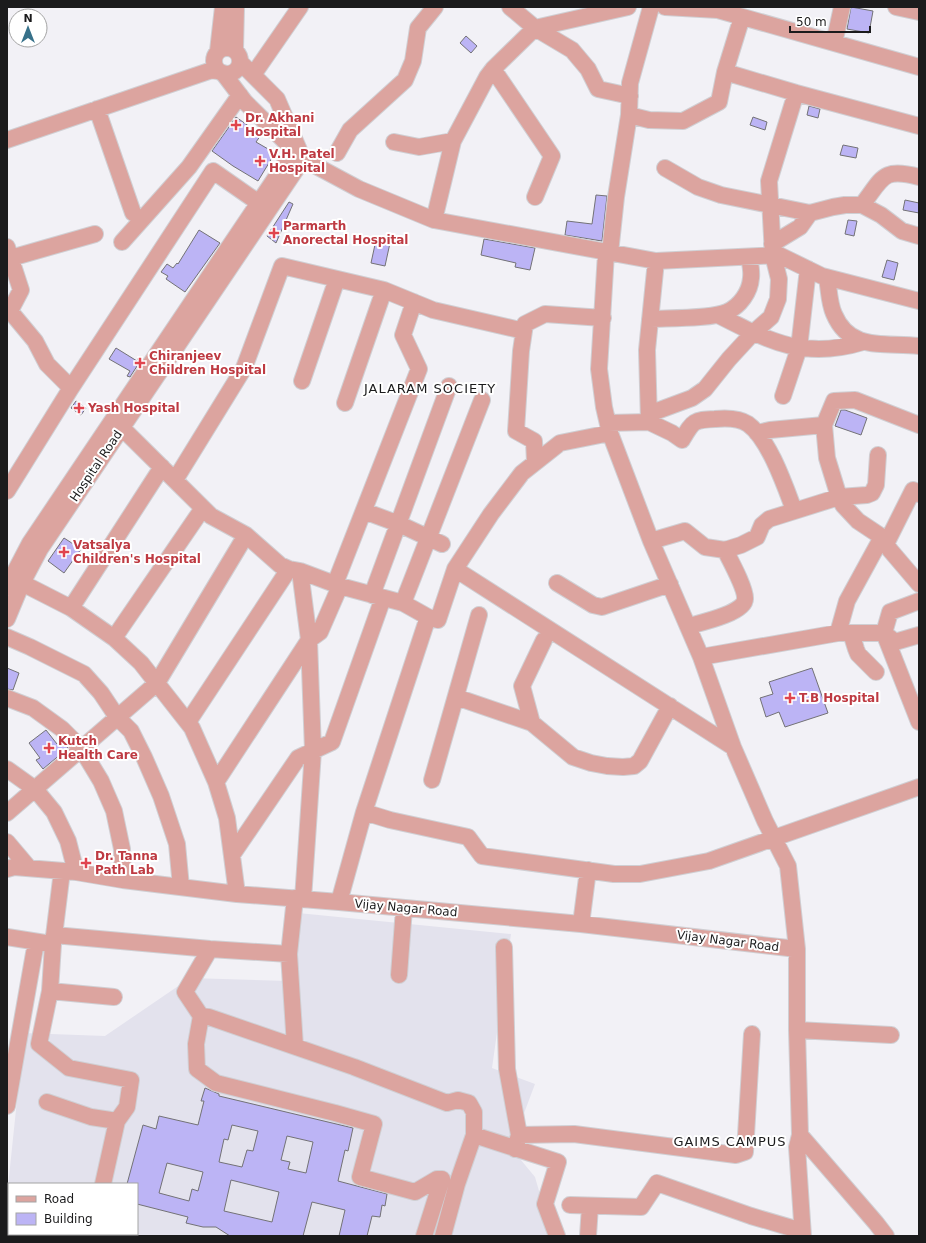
<svg xmlns="http://www.w3.org/2000/svg" width="926" height="1243" font-family="'DejaVu Sans',sans-serif">
<style>
.built{fill:#e3e2ed}
.building{fill:#bcb4f5;stroke:#737276;fill-rule:evenodd}
.lines{fill:none;stroke-linecap:round;stroke-linejoin:round}
.minor-casing{stroke:#d0cfd3;stroke-width:18}
.minor{stroke:#dca49f;stroke-width:16}
.health-dot{fill:#e0444e;stroke:#fff;stroke-width:1.5}
.labels{text-anchor:middle;dominant-baseline:central;stroke-width:4;stroke-linejoin:round;paint-order:stroke}
.health-label{font-size:12px;font-weight:bold;fill:#be3a42;stroke:#fff;text-anchor:start}
.street-label{font-size:12px;fill:#1b1b1c;stroke:#fff}
.neighbourhood-label{font-size:13px;letter-spacing:1px;fill:#1b1b1c;stroke:#fff}
</style>
<rect width="100%" height="100%" fill="#f2f1f6"/>
<!-- built -->
<path class="built" d="M 298,913 L 511,934 L 492,1068 L 535,1084 L 511,1148 L 535,1177 L 552,1236 L 83,1236 L 76,1234 L 137,1234 L 137,1184 L 9,1184 L 9,1212 L 7,1212 L 7,1196 L 24,1033 L 105,1036 L 190,978 L 288,981 Z"/>
<!-- building -->
<path class="building" d="M 851,7 L 873,11 L 869,33 L 847,29 Z
M 466,36 L 477,46 L 471,53 L 460,43 Z
M 809,106 L 820,109 L 818,118 L 807,115 Z
M 236,117 L 261,135 L 256,142 L 275,153 L 258,181 L 233,166 L 212,151 Z
M 753,117 L 767,122 L 765,130 L 750,125 Z
M 843,145 L 858,148 L 856,158 L 840,155 Z
M 596,195 L 607,196 L 602,241 L 565,235 L 567,221 L 592,224 Z
M 905,200 L 919,203 L 919,213 L 903,210 Z
M 289,202 L 293,204 L 276,243 L 267,236 Z
M 848,220 L 857,221 L 854,236 L 845,234 Z
M 199,230 L 220,243 L 185,292 L 166,279 L 168,276 L 161,272 L 167,264 L 173,268 L 177,263 L 178,264 Z
M 484,239 L 535,248 L 530,270 L 515,267 L 516,263 L 481,255 Z
M 376,240 L 390,243 L 385,266 L 371,263 Z
M 887,260 L 898,263 L 894,280 L 882,277 Z
M 116,348 L 137,361 L 138,358 L 141,360 L 130,377 L 127,376 L 130,371 L 109,359 Z
M 76,401 L 86,408 L 81,415 L 71,408 Z
M 841,410 L 845,410 L 867,418 L 861,435 L 835,426 Z
M 64,538 L 81,549 L 64,573 L 48,561 Z
M 7,668 L 19,673 L 13,690 L 7,689 Z
M 812,668 L 828,713 L 785,727 L 779,712 L 766,717 L 760,698 L 773,694 L 769,682 Z
M 46,730 L 57,744 L 61,741 L 68,748 L 43,769 L 36,760 L 40,758 L 29,743 Z
M 205,1088 L 219,1094 L 219,1096 L 353,1128 L 348,1151 L 345,1150 L 338,1181 L 387,1194 L 385,1206 L 382,1205 L 380,1217 L 372,1216 L 367,1236 L 339,1236 L 345,1210 L 312,1202 L 303,1236 L 230,1236 L 216,1227 L 203,1227 L 186,1223 L 188,1217 L 137,1204 L 137,1184 L 127,1184 L 143,1125 L 156,1129 L 159,1116 L 198,1125 L 204,1101 L 201,1101 ZM 232,1125 L 258,1131 L 253,1151 L 247,1150 L 242,1167 L 219,1162 L 224,1139 L 228,1140 ZM 287,1136 L 313,1142 L 306,1173 L 288,1169 L 290,1162 L 281,1160 ZM 167,1163 L 203,1172 L 198,1191 L 192,1189 L 189,1201 L 159,1193 ZM 231,1180 L 279,1192 L 272,1222 L 224,1211 Z"/>
<g class="lines">
<!-- minor casing -->
<g class="minor-casing">
<path id="minor" d="M 510,7 L 535,28 L 572,50 L 588,69 L 598,89 L 630,96
M 665,7 L 718,10 L 919,67
M 896,7 L 919,12
M 834,43 L 842,7
M214 61a13 13 0 1 1 26 0a13 13 0 1 1-26 0Z
M 235,50 L 236,7
M 218,51 L 223,7
M 240,62 L 277,99 L 299,150
M 493,69 L 552,156 L 535,197
M 725,72 L 796,93 L 919,126
M 223,73 L 245,102 L 303,159 L 359,189 L 434,220 L 656,261 L 779,255 L 822,276 L 919,301
M 253,75 L 300,7
M 97,109 L 133,213
M 629,115 L 649,120 L 683,121 L 719,102 L 725,72 L 742,17
M 7,140 L 212,70 L 218,71
M 394,142 L 419,147 L 453,141
M 337,153 L 350,130 L 405,80 L 413,61 L 418,28 L 435,7
M 665,168 L 698,187 L 721,195 L 810,213 L 833,207 L 845,205 L 862,205 L 881,215 L 902,231 L 919,236
M 862,205 C 883,178 882,167 919,177
M 434,220 L 453,141 L 487,77 L 493,69 L 535,28 L 628,7
M 122,242 L 189,167 L 240,95
M 772,244 L 800,227 L 810,213
M 7,247 L 21,290 L 10,311 L 35,341 L 47,364 L 71,388 L 7,491
M 606,253 L 599,369 L 604,407 L 610,433 L 651,541 L 701,657 L 733,747 L 765,821 L 788,866 L 797,949 L 797,1030 L 800,1135 L 797,1147 L 803,1236
M 610,253 L 616,197 L 629,115 L 630,83 L 651,7
M 11,258 L 95,234
M 827,278 C 829,289 829,303 834,314 C 850,352 885,342 919,346
M 718,315 C 769,341 804,360 863,342
M 650,319 C 668,318 712,319 727,312 C 740,306 750,292 751,278 C 752,271 750,263 749,257
M 302,381 L 337,279
M 71,388 L 213,171 L 259,203
M 783,396 L 799,348 L 808,269
M 345,403 L 384,290
M 649,414 L 692,398 L 705,389 L 729,359 L 753,333 L 771,317 L 778,299 L 779,279 L 773,255 L 769,181 L 796,93
M 649,422 L 647,350 L 656,261
M 608,423 L 649,422 L 672,433 L 682,440 C 693,421 693,420 715,419 C 725,418 739,418 748,424 C 769,439 785,486 794,510
M 919,425 L 855,400 L 834,401 L 824,425 L 827,458 L 839,497 L 843,505 L 858,521 L 882,537 L 890,550 L 919,584
M 122,428 L 211,516 L 246,535 L 280,565 L 289,569 L 300,571 L 340,586 L 403,603 L 428,617 L 438,620 L 455,569 L 491,514 L 522,473 L 560,443 L 610,433
M 757,433 L 770,430 L 824,425
M 535,462 L 534,441 L 516,431 L 521,351 L 525,324 L 545,314 L 603,318
M 175,480 L 244,368 L 282,266 L 384,290 L 433,310 L 524,331
M 364,511 L 399,524 L 442,544
M 651,541 L 685,531 L 705,547 L 725,550 L 741,545 L 757,537 L 762,525 L 769,519 L 839,497 L 867,495 L 872,493 L 876,485 L 878,455
M 886,544 L 913,490 L 919,494
M 455,569 L 733,747
M 300,571 L 309,640 L 313,751 L 303,899
M 22,583 L 71,608 L 114,638 L 141,663 L 192,728 L 216,782 L 227,818 L 237,894
M 557,583 L 593,605 L 602,607 L 670,584
M 335,584 L 419,369 L 403,335 L 414,302
M 7,587 L 30,543 L 293,152 L 293,149
M 372,595 L 449,386
M 919,601 L 890,612 L 884,633 L 919,722
M 403,603 L 482,400
M 71,608 L 162,467
M 7,619 L 22,583 L 40,549 L 303,159
M 689,626 C 700,623 745,613 745,599 C 746,589 730,560 725,550
M 838,633 L 847,601 L 882,537
M 851,633 L 856,649 L 858,654 L 876,672
M 7,637 L 30,647 L 84,674 L 101,693 L 117,717 L 131,731 L 144,757 L 161,796 L 177,844 L 181,887
M 114,638 L 203,508
M 701,657 L 838,633 L 884,633 L 895,642 L 919,635
M 456,697 L 532,723 L 522,686 L 544,640
M 7,698 L 33,708 L 62,729 L 81,748 L 101,781 L 114,811 L 122,849 L 123,880
M 188,722 L 289,569
M 532,723 L 573,757 L 591,763 L 607,766 L 623,767 L 634,766 L 640,761 L 670,706
M 7,769 L 35,789 L 54,812 L 68,841 L 76,872
M 432,780 L 479,615
M 216,782 L 309,640 L 320,632 L 340,586
M 364,812 L 390,820 L 468,837 L 482,856 L 614,874 L 640,874 L 709,861 L 919,787
M 7,813 L 157,683 L 246,535
M 7,842 L 29,868
M 232,855 L 298,758 L 332,742 L 383,598
M 7,869 L 14,867 L 76,872 L 123,880 L 237,894 L 339,902 L 581,924 L 797,949
M 62,871 L 53,944 L 50,991 L 39,1044 L 69,1068 L 131,1080 L 127,1107 L 117,1121 L 103,1184
M 339,902 L 364,812 L 428,617
M 581,924 L 588,870
M 54,935 L 210,949 L 289,954
M 7,937 L 45,943
M 504,947 L 507,1069 L 519,1135 L 515,1149
M 399,975 L 404,908
M 50,991 L 114,997
M 201,1016 L 185,992 L 210,949
M 797,1030 L 891,1035
M 295,1046 L 289,954 L 295,898
M 47,1102 L 91,1117 L 117,1121
M 7,1106 L 36,942
M 474,1135 L 558,1162 L 545,1204 L 557,1236
M 519,1135 L 574,1134 L 736,1155 L 745,1152 L 752,1034
M 800,1135 L 876,1223 L 886,1236
M 570,1205 L 641,1207 L 657,1183 L 751,1216 L 802,1231
M 107,1234 L 114,1236
M 424,1236 L 442,1179 L 437,1179 L 415,1192 L 360,1177 L 374,1124 L 335,1113 L 216,1083 L 197,1069 L 196,1044 L 201,1016 L 209,1017 L 354,1067 L 447,1103 L 458,1100 L 469,1103 L 474,1112 L 474,1135 L 457,1184 L 443,1236
M 588,1236 L 590,1206"/>
</g>
<!-- minor -->
<use href="#minor" class="minor"/>
</g>
<!-- markers -->
<g class="health-dot">
<path d="M234 119h4v4h4v4h-4v4h-4v-4h-4v-4h4z"/>
<path d="M258 155h4v4h4v4h-4v4h-4v-4h-4v-4h4z"/>
<path d="M272 227h4v4h4v4h-4v4h-4v-4h-4v-4h4z"/>
<path d="M138 357h4v4h4v4h-4v4h-4v-4h-4v-4h4z"/>
<path d="M77 402h4v4h4v4h-4v4h-4v-4h-4v-4h4z"/>
<path d="M62 546h4v4h4v4h-4v4h-4v-4h-4v-4h4z"/>
<path d="M788 692h4v4h4v4h-4v4h-4v-4h-4v-4h4z"/>
<path d="M47 742h4v4h4v4h-4v4h-4v-4h-4v-4h4z"/>
<path d="M84 857h4v4h4v4h-4v4h-4v-4h-4v-4h4z"/>
</g>
<g class="labels">
<!-- health labels -->
<g class="health-label">
<text x="245" y="118">Dr. Akhani<tspan x="245" dy="14">Hospital</tspan></text>
<text x="269" y="154">V.H. Patel<tspan x="269" dy="14">Hospital</tspan></text>
<text x="283" y="226">Parmarth<tspan x="283" dy="14">Anorectal Hospital</tspan></text>
<text x="149" y="356">Chiranjeev<tspan x="149" dy="14">Children Hospital</tspan></text>
<text x="88" y="408">Yash Hospital</text>
<text x="73" y="545">Vatsalya<tspan x="73" dy="14">Children's Hospital</tspan></text>
<text x="799" y="698">T.B Hospital</text>
<text x="58" y="741">Kutch<tspan x="58" dy="14">Health Care</tspan></text>
<text x="95" y="856">Dr. Tanna<tspan x="95" dy="14">Path Lab</tspan></text>
</g>
<!-- street labels -->
<g class="street-label">
<text transform="translate(96 466) rotate(-56)">Hospital Road</text>
<text transform="translate(406 908) rotate(5)">Vijay Nagar Road</text>
<text transform="translate(728 941) rotate(7)">Vijay Nagar Road</text>
</g>
<!-- neighbourhood labels -->
<g class="neighbourhood-label">
<text x="430" y="388">JALARAM SOCIETY</text>
<text x="730" y="1141">GAIMS CAMPUS</text>
</g>
</g>
<!-- border -->
<rect width="926" height="1243" fill="none" stroke="#1b1b1c" stroke-width="16"/>
<!-- legend -->
<rect x="8" y="1183" width="130" height="52" fill="#ffffff" stroke="#a4a4a4"/>
<rect x="16" y="1196" width="20" height="6" fill="#dca49f" stroke="#a4a4a4"/>
<text x="44" y="1203" font-size="12" fill="#1b1b1c">Road</text>
<rect x="16" y="1213" width="20" height="12" fill="#bcb4f5" stroke="#a4a4a4"/>
<text x="44" y="1223" font-size="12" fill="#1b1b1c">Building</text>
<!-- north arrow -->
<g transform="translate(28 28)"><circle r="19" fill="#ffffff" stroke="#a4a4a4"/>
<path d="M0-3L7 15L0 10L-7 15Z" fill="#37718a"/>
<text y="-6" font-size="11" font-weight="bold" text-anchor="middle" fill="#1b1b1c">N</text>
</g>
<!-- scale -->
<path d="M790 26v6h80v-6" fill="none" stroke="#1b1b1c" stroke-width="2"/>
<text x="796" y="26" font-size="12" fill="#1b1b1c" stroke="#ffffff" stroke-width="3" paint-order="stroke">50 m</text>
</svg>
